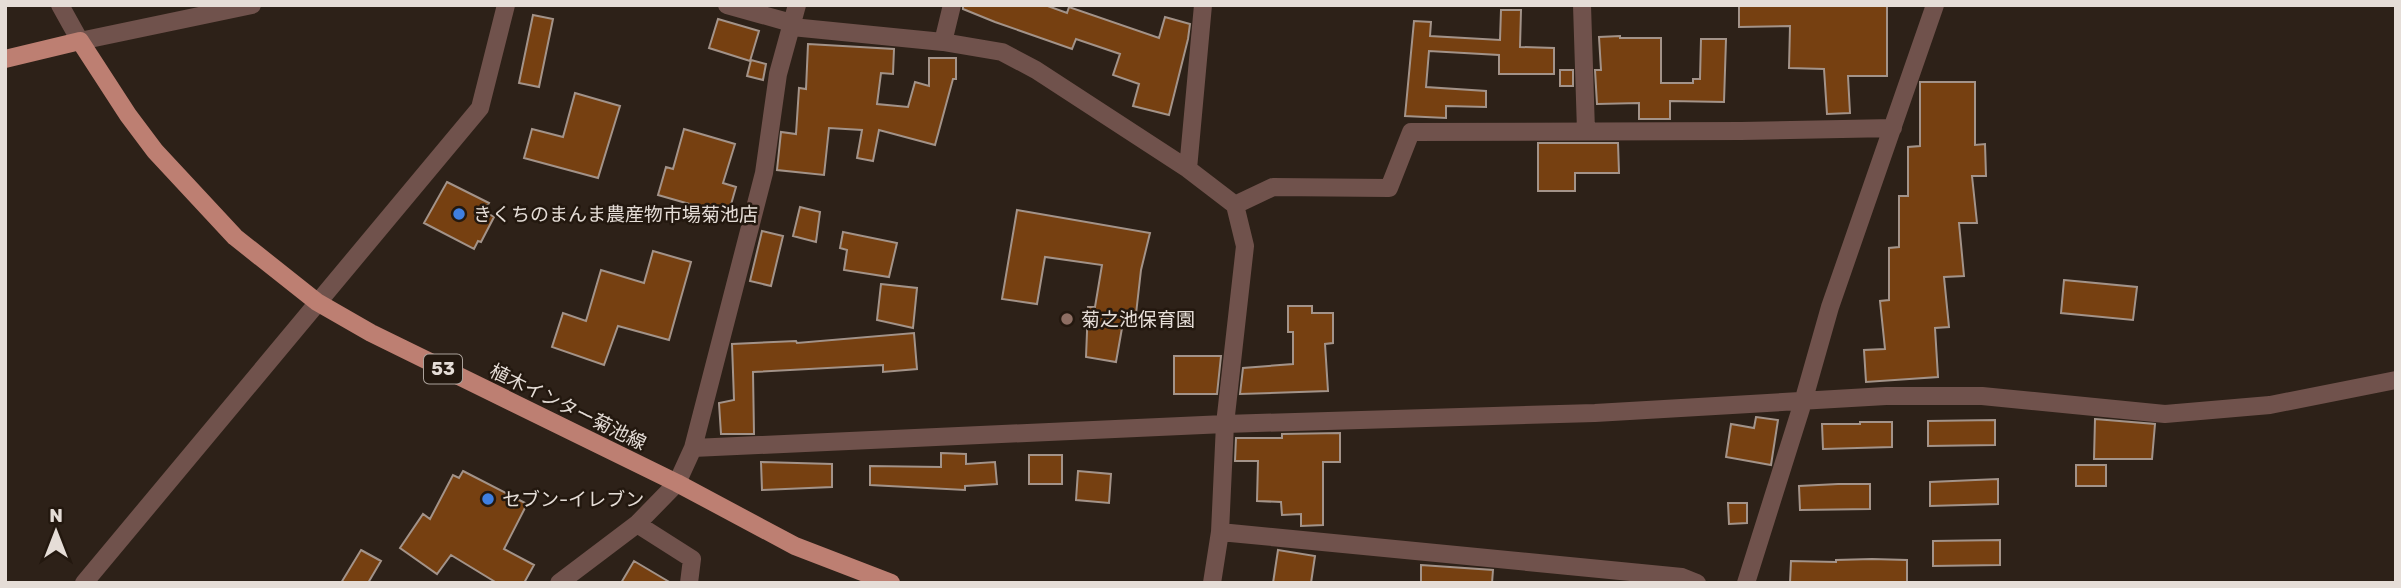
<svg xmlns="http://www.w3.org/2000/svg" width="2401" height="588" font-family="Rubik,'Noto Sans JP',sans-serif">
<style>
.building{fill:#764011;stroke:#a39389;stroke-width:2}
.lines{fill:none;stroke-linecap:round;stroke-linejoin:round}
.minor{stroke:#70524c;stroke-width:18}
.tertiary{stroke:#70524c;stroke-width:18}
.primary{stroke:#bd7f72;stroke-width:18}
.shop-dot{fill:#3f7fe0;stroke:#23180f;stroke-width:2.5}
.education-dot{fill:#8d6e63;stroke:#23180f;stroke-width:2.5}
.labels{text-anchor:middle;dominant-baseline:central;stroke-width:5;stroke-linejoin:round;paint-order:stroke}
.shield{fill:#23180f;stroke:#aba29b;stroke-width:2}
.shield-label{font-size:18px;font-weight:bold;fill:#e5ddd7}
.poi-label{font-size:19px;fill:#e5ddd7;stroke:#23180f;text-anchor:start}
.street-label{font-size:19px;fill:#e5ddd7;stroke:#23180f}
</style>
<rect width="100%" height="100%" fill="#2d2118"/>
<!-- building -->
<path class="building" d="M 963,5 L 1045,5 L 1067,13 L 1069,7 L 1159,38 L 1165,17 L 1190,24 L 1188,39 L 1169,115 L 1133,106 L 1139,84 L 1113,75 L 1120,54 L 1076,39 L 1072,49 L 995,22 L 963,9 Z
M 1739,5 L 1887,5 L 1887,76 L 1848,76 L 1850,113 L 1827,114 L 1824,69 L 1789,68 L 1790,26 L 1739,27 Z
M 1501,10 L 1521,10 L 1520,47 L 1554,48 L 1554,74 L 1499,74 L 1499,55 L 1429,51 L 1426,87 L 1486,91 L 1486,107 L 1446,106 L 1446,118 L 1405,116 L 1414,21 L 1431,22 L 1430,36 L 1500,40 Z
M 533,15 L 553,19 L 539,87 L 519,83 Z
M 718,19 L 759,31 L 750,61 L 709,48 Z
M 1620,36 L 1620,38 L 1661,38 L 1661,83 L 1693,83 L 1693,79 L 1700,79 L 1701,39 L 1726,39 L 1724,102 L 1670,101 L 1670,119 L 1639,119 L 1639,103 L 1597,104 L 1595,70 L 1601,70 L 1599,37 Z
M 808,44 L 894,49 L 893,74 L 881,73 L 877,104 L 908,107 L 915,82 L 929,86 L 929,58 L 956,58 L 956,79 L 953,79 L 935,145 L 879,130 L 873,161 L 857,158 L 862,130 L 829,128 L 824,175 L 777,170 L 781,132 L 796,134 L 799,88 L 806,89 Z
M 751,60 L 766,64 L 763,80 L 747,76 Z
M 1560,70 L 1573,70 L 1573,86 L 1560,86 Z
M 1920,82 L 1975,82 L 1975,145 L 1985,144 L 1986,176 L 1972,176 L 1977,223 L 1959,223 L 1964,276 L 1944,277 L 1949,327 L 1935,328 L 1938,377 L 1866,382 L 1864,350 L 1885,349 L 1880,301 L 1889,300 L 1889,248 L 1899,247 L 1899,196 L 1908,196 L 1908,147 L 1920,146 Z
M 575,93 L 620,106 L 598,178 L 524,158 L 532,129 L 563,137 Z
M 684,129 L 735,144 L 723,183 L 736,187 L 728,215 L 658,195 L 666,167 L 673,169 Z
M 1538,143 L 1618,143 L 1619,173 L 1575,173 L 1575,191 L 1538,191 Z
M 447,182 L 489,203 L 484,211 L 494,217 L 481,242 L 478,241 L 474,249 L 424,223 Z
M 800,207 L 820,212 L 816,242 L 793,236 Z
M 1017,210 L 1150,233 L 1141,270 L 1136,314 L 1125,311 L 1116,362 L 1086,357 L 1088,307 L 1095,307 L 1102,265 L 1045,257 L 1037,304 L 1002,299 Z
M 762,231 L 783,236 L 771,286 L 750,281 Z
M 843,232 L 897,243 L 889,277 L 844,270 L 847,250 L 840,248 Z
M 653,251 L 691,262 L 669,340 L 618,326 L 604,365 L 552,347 L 563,313 L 586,321 L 601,270 L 644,283 Z
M 2064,280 L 2137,287 L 2133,320 L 2061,313 Z
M 881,284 L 917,288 L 913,328 L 877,320 Z
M 1288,306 L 1312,306 L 1312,313 L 1333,313 L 1333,343 L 1325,344 L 1328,391 L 1240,394 L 1243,368 L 1293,364 L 1293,332 L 1288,332 Z
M 914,333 L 917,369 L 883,372 L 883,365 L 753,372 L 754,434 L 721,434 L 719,403 L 734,400 L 732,344 L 796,341 L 797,343 Z
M 1174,356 L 1221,356 L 1217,394 L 1174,394 Z
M 1756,417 L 1778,420 L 1771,465 L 1726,457 L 1731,424 L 1754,428 Z
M 2095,419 L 2155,424 L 2152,459 L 2094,459 Z
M 1995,420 L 1995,445 L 1928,446 L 1928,421 Z
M 1860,422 L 1892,422 L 1892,447 L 1823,449 L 1822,424 L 1860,424 Z
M 1340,433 L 1340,462 L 1323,462 L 1323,525 L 1301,526 L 1301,514 L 1282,515 L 1281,502 L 1257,501 L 1258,461 L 1235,461 L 1236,438 L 1282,438 L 1282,434 Z
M 941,453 L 966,454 L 966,464 L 995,462 L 997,484 L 965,486 L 965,490 L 870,485 L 870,466 L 941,467 Z
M 1029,455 L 1062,455 L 1062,484 L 1029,484 Z
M 761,462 L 832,464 L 832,487 L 762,490 Z
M 2076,465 L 2106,465 L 2106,486 L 2076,486 Z
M 463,471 L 527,504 L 504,549 L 534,565 L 524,583 L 497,583 L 451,555 L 437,574 L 400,548 L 423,514 L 430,519 L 453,475 L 459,478 Z
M 1078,471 L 1111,474 L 1109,503 L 1076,500 Z
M 1998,479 L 1998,504 L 1930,506 L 1930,482 Z
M 1838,484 L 1870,484 L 1870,509 L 1800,510 L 1799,486 Z
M 1728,503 L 1747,503 L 1747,523 L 1729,524 Z
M 2000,540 L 2000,565 L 1933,566 L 1933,541 Z
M 361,550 L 381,561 L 368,583 L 341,583 Z
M 1278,550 L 1315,556 L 1311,583 L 1273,583 Z
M 1872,559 L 1907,560 L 1907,583 L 1790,583 L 1791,561 L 1836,562 L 1836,560 Z
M 634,561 L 671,583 L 621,583 Z
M 1421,565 L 1493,570 L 1492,583 L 1421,583 Z"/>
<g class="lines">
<!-- minor -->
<path class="minor" d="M 727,5 L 788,22 L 792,27 L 943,42 L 1002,52 L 1036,70 L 1188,169 L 1235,205 L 1245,246 L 1225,424 L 1220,532 L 1212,583
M 1582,5 L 1586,131
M 943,42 L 952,5
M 1188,169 L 1203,5
M 1235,205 L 1273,187 L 1389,188 L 1411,132 L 1741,131 L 1893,128
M 693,448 L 1225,424 L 1595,413 L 1886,396 L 1982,396 L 2165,414 L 2270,405 L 2396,380
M 637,524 L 692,559 L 689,583
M 1220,532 L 1682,577 L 1697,583
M 84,583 L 480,108 L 506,5
M 559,583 L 637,524 L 677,483 L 693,448 L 764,173 L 778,74 L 797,5
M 1746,583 L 1803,402 L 1830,307 L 1935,5"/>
<!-- tertiary -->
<path class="tertiary" d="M 60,5 L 80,41 L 252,5"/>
<!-- primary -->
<path class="primary" d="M 5,59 L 80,41 L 128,115 L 155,151 L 235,237 L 317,302 L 371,333 L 677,483 L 795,546 L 891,583"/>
</g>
<!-- markers -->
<g class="shop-dot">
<circle cx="459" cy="214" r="7"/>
<circle cx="488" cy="499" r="7"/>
</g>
<circle class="education-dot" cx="1067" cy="319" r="7"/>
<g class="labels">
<!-- shield labels -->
<rect class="shield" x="424" y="354.5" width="38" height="29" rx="5"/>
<g class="shield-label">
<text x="443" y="369">53</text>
</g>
<!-- poi labels -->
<g class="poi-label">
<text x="473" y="214">きくちのまんま農産物市場菊池店</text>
<text x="1081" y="319">菊之池保育園</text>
<text x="502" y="499">セブン-イレブン</text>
</g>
<!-- street labels -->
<g class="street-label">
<text transform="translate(568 407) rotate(26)">植木インター菊池線</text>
</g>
</g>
<!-- border -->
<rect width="2401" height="588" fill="none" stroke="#e5ddd7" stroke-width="14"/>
<!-- north arrow -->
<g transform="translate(56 532)" stroke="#23180f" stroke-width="5" paint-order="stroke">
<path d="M0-5L12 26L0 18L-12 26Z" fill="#e5ddd7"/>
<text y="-10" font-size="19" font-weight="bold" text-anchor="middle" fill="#e5ddd7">N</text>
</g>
</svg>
